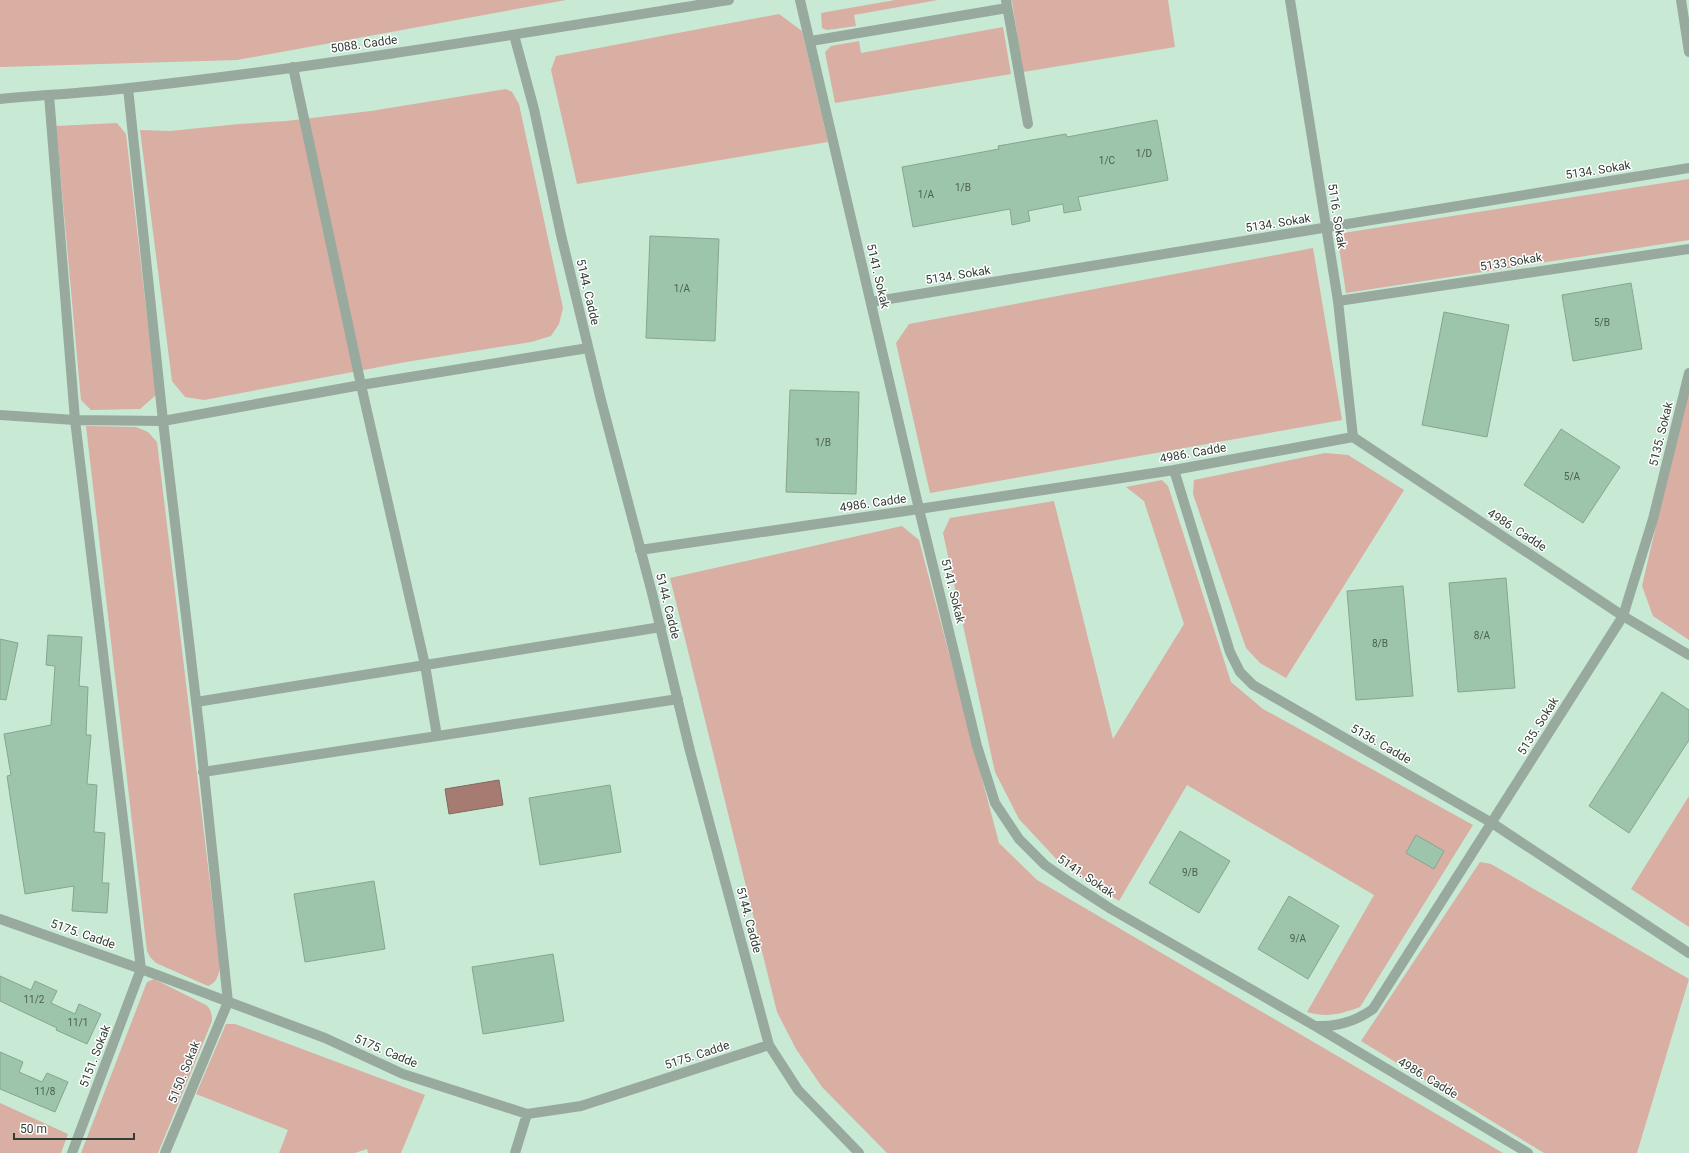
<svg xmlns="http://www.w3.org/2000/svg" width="1689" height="1153" font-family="Roboto,sans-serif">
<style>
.green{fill:#d9aea3}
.water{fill:#a67c72;stroke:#836960}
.building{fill:#9dc5ac;stroke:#86a592}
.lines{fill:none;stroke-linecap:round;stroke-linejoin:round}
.minor{stroke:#98a99e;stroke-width:10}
.labels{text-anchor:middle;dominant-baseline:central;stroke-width:3;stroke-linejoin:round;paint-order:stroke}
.number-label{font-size:10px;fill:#4c6054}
.street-label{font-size:12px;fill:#313e36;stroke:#fff}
</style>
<rect width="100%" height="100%" fill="#c8e9d4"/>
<!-- green -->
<path class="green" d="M 0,0 L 566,0 L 237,60 L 0,67 Z
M 895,0 L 938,0 L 854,15 L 856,26 L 827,30 L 822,28 L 821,13 Z
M 1009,0 L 1168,0 L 1175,47 L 1023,72 L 1012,1 Z
M 779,14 L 802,31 L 828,142 L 577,184 L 551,70 L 556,56 Z
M 1003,27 L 1011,74 L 835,103 L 825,52 L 831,46 L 859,41 L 861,53 Z
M 506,89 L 512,92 L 519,104 L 563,308 L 559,324 L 551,336 L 531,342 L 406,362 L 204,400 L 185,397 L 172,381 L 140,130 L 170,131 L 239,124 L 286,121 L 371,111 Z
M 117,123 L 126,134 L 156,395 L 140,409 L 91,410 L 81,400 L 56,126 Z
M 1689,179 L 1689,240 L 1346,293 L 1337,234 Z
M 1313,248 L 1342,420 L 930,493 L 896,343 L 909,324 Z
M 1689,384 L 1689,640 L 1653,616 L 1642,586 Z
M 86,426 L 136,427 L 148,432 L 157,442 L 220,966 C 219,974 217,983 208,986 L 156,963 L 150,957 L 147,951 Z
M 1325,453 L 1348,455 L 1404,490 L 1286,678 L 1260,663 L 1246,648 L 1193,494 L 1194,480 Z
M 1162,480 L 1168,486 L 1231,682 L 1263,709 L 1473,825 L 1360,1007 C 1340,1014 1328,1018 1307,1012 L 1374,895 L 1187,785 L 1119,901 L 1060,863 L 1019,819 L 995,772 L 943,533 L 950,518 L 1054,501 L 1113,739 L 1184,624 L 1144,501 L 1126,487 Z
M 902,526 L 919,540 L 999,843 L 1037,880 L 1503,1153 L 887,1153 L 822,1087 L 796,1049 L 777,1012 L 670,578 Z
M 1689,796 L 1689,927 L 1631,889 Z
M 1480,862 L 1491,864 L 1689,979 L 1637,1153 L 1544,1153 L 1361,1041 Z
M 154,979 L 206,1005 C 211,1009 212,1014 212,1021 L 158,1153 L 81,1153 L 147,982 Z
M 226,1024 L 235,1024 L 425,1095 L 401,1153 L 368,1153 L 367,1149 L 355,1153 L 279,1153 L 288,1130 L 196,1094 Z
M 0,1103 L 68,1134 L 61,1153 L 0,1153 Z"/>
<!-- water -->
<path class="water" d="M 499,780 L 503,805 L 449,814 L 445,789 Z"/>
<!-- building -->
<path class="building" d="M 1157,120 L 1168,180 L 1078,197 L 1081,210 L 1064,213 L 1063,204 L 1028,211 L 1030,221 L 1012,225 L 1010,209 L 913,227 L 902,167 L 999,149 L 998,146 L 1066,134 L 1067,137 Z
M 650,236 L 719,239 L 715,341 L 646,338 Z
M 1631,283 L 1642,349 L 1573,361 L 1562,295 Z
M 1444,312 L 1509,325 L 1487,437 L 1422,425 Z
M 790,390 L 859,392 L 856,494 L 786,492 Z
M 1561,429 L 1620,467 L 1583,523 L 1524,485 Z
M 1506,578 L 1515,688 L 1458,692 L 1449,583 Z
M 1403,586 L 1413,696 L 1356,700 L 1347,591 Z
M 48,635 L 82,637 L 79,686 L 88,687 L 86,735 L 91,735 L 87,784 L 97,785 L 94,832 L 105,833 L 102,883 L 109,883 L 107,913 L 72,911 L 74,886 L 25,894 L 7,776 L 11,775 L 4,734 L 51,725 L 55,666 L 46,665 Z
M 0,639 L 18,643 L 6,700 L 0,699 Z
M 1662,692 L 1689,710 L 1689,740 L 1629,833 L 1589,806 Z
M 610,785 L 621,852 L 540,865 L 529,798 Z
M 1180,831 L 1230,861 L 1199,913 L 1149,883 Z
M 1416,835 L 1444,851 L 1434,869 L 1406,853 Z
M 374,881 L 385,949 L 305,962 L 294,894 Z
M 1289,896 L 1339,926 L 1308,979 L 1258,949 Z
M 553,954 L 564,1021 L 483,1034 L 472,967 Z
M 0,976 L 31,990 L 35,981 L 57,991 L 51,1003 L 75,1014 L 79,1004 L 101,1014 L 87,1044 L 56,1030 L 57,1028 L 0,1001 Z
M 0,1052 L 23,1062 L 19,1072 L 42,1082 L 47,1073 L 68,1082 L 55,1112 L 0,1089 Z"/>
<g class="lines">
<!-- minor -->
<path class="minor" d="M 800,0 L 919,509 L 977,746 L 995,803 L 1019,839 L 1045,865 L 1071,883 L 1111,909 L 1315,1026 L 1528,1153
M 1006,0 L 1028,124
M 1290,0 L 1338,301 L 1353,437
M 1681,0 L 1689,52
M 514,35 L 534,109 L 561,235 L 601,400 L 652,593 L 690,751 L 769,1045 L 798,1090 L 859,1153
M 811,41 L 1007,8
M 293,67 L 361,385 L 425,665 L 437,736
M 128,88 L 163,421 L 200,735 L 228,1002 L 165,1153
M 49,95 L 75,420 L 141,969 L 72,1153
M 0,99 C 43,95 86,93 129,88 C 330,66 530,32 729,0
M 1338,301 L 1689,249
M 871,302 L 1689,168
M 0,415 L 75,420 L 163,421 L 361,385 L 588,348
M 1174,470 L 1230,652 L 1240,672 L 1253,685 L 1492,823 L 1689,953
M 640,550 L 919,509 L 1174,470 L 1353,437 L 1623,616 L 1689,655
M 196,702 L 661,627
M 203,772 L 678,699
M 0,919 L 141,969 L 325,1038 L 403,1074 L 527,1114 L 581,1106 L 769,1045
M 1317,1026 C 1339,1027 1356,1021 1373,1009 L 1623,616 L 1653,519 L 1689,373
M 515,1153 L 527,1114"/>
</g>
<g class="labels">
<!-- number labels -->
<g class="number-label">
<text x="1144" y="153">1/D</text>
<text x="1107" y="160">1/C</text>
<text x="963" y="187">1/B</text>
<text x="926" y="194">1/A</text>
<text x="682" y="288">1/A</text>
<text x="1602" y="322">5/B</text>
<text x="823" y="442">1/B</text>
<text x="1572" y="476">5/A</text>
<text x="1482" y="635">8/A</text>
<text x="1380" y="643">8/B</text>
<text x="1190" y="872">9/B</text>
<text x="1298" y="938">9/A</text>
<text x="34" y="999">11/2</text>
<text x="78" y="1022">11/1</text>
<text x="45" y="1091">11/8</text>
</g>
<!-- street labels -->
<g class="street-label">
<text transform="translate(364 44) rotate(-8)">5088. Cadde</text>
<text transform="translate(1598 170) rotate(-9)">5134. Sokak</text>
<text transform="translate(1337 216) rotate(81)">5116. Sokak</text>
<text transform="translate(1278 223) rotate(-9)">5134. Sokak</text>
<text transform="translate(1511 262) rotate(-9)">5133 Sokak</text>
<text transform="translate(958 275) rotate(-9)">5134. Sokak</text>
<text transform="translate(878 276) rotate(77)">5141. Sokak</text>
<text transform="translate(588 292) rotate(77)">5144. Cadde</text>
<text transform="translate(1661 434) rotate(-76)">5135. Sokak</text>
<text transform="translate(1193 453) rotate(-10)">4986. Cadde</text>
<text transform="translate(873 503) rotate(-8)">4986. Cadde</text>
<text transform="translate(1517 530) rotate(33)">4986. Cadde</text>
<text transform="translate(953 591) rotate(76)">5141. Sokak</text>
<text transform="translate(668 606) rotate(76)">5144. Cadde</text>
<text transform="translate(1538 726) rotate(-58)">5135. Sokak</text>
<text transform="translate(1381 744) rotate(30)">5136. Cadde</text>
<text transform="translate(1086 876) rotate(34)">5141. Sokak</text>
<text transform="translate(749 920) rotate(75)">5144. Cadde</text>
<text transform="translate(83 934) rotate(19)">5175. Cadde</text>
<text transform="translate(386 1051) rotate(23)">5175. Cadde</text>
<text transform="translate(697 1055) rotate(-18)">5175. Cadde</text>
<text transform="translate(95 1056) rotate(-69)">5151. Sokak</text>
<text transform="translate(184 1072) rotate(-68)">5150. Sokak</text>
<text transform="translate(1428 1078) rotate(31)">4986. Cadde</text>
</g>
</g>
<!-- scale -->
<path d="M14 1133v6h120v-6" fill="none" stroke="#313e36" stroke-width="2"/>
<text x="20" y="1133" font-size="12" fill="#313e36" stroke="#ffffff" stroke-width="3" paint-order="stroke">50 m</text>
</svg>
